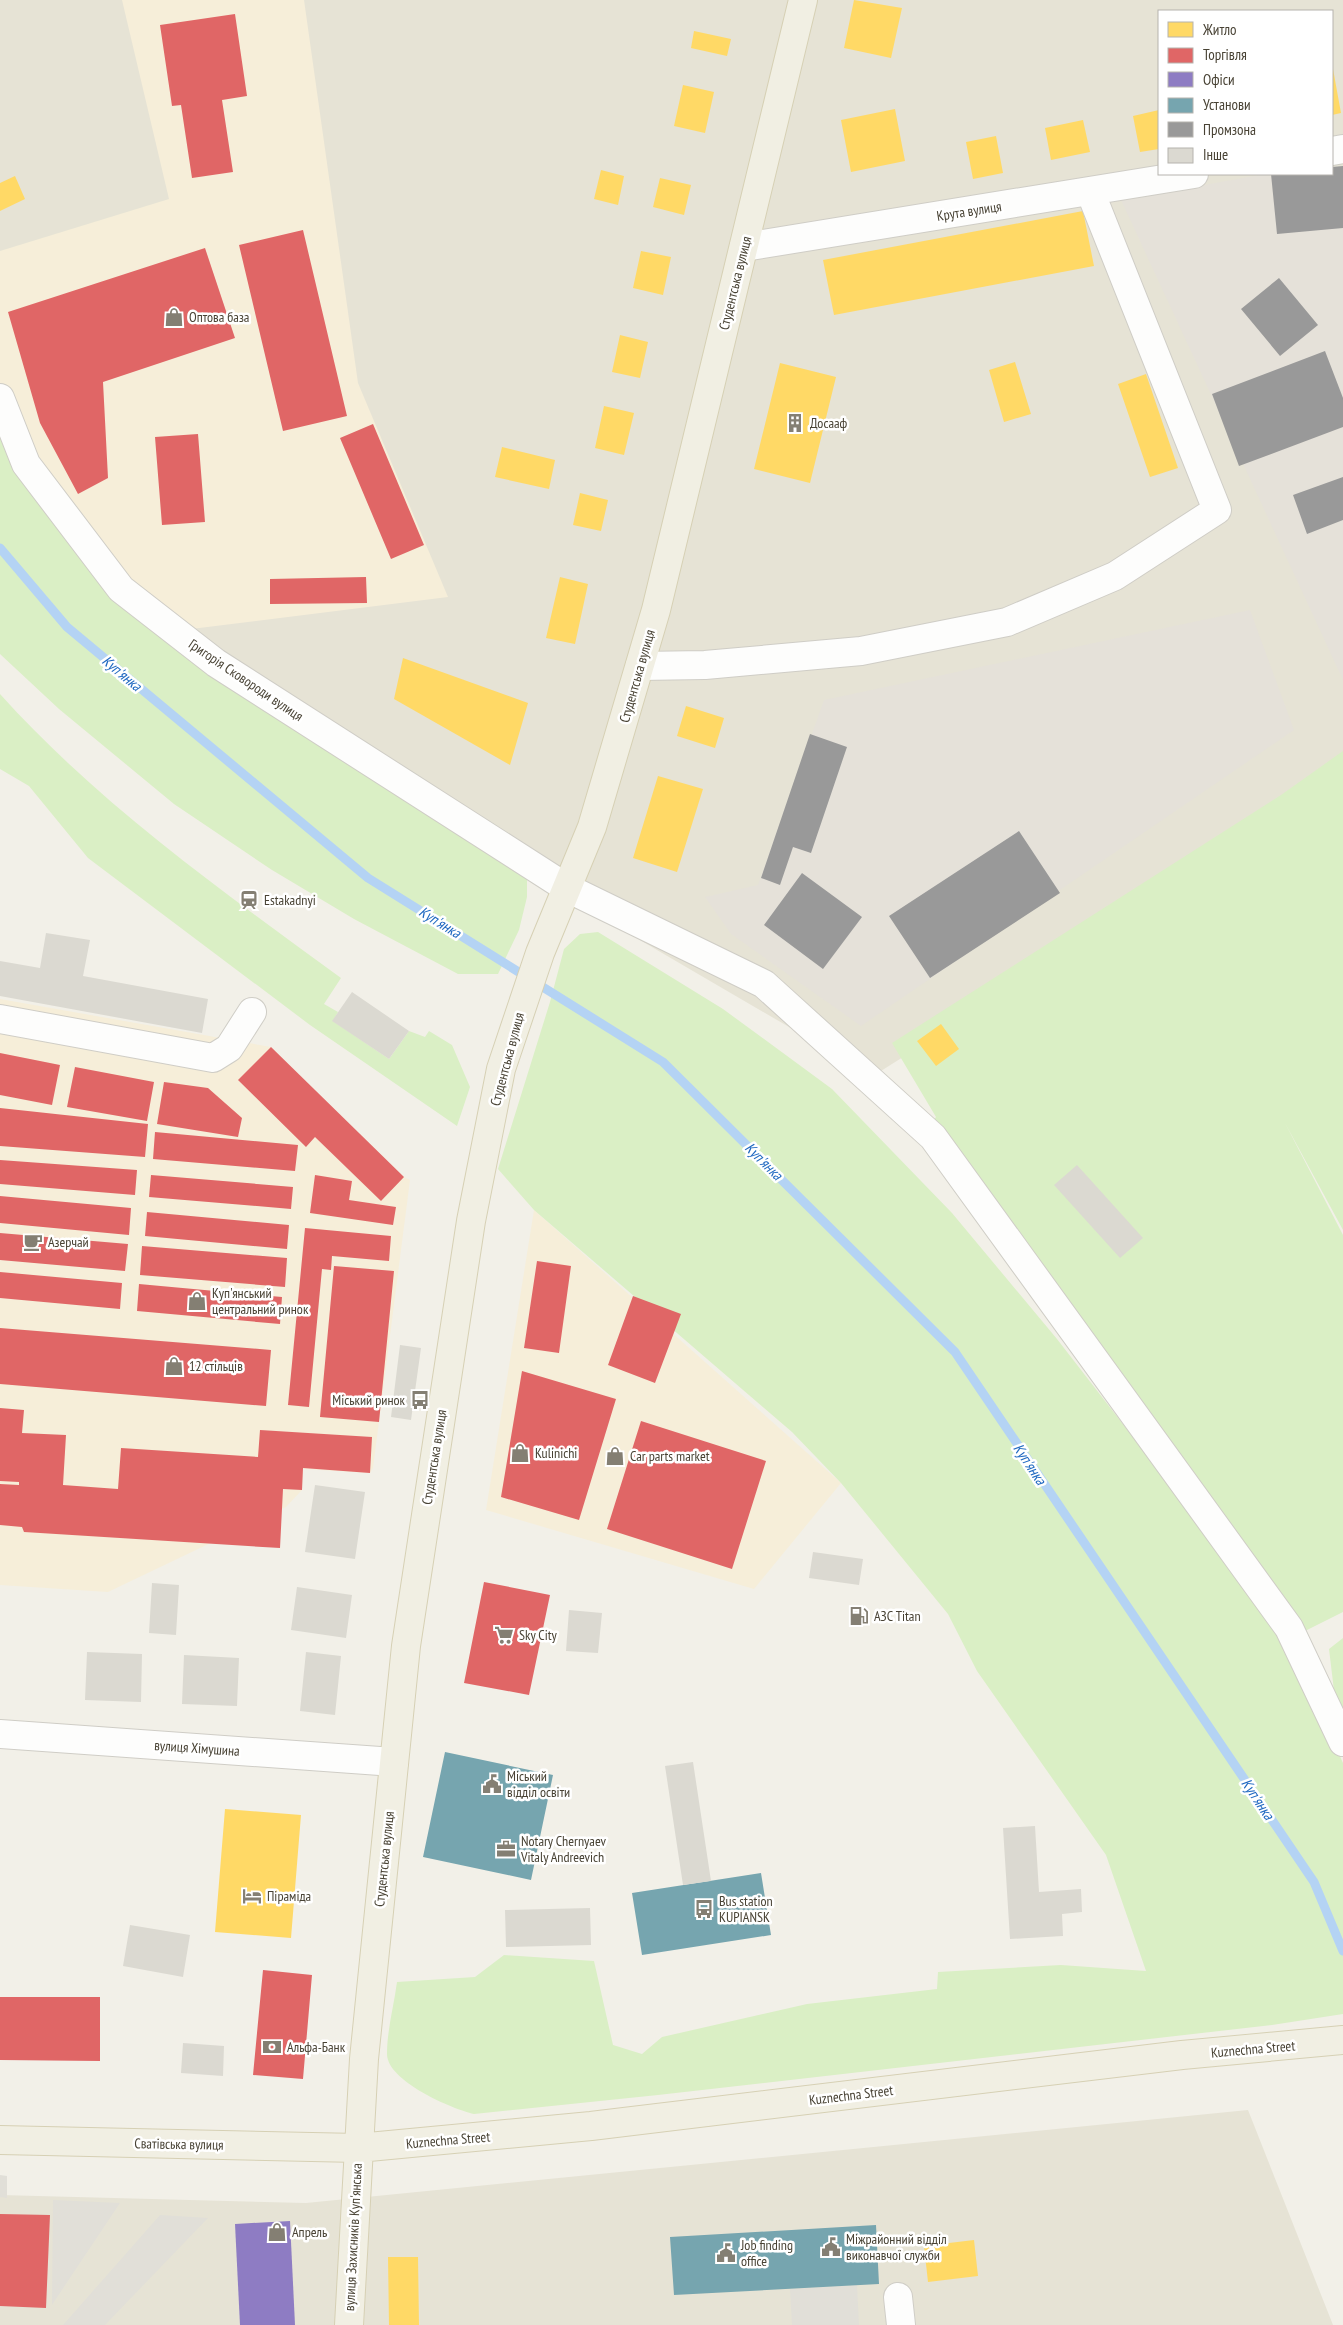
<svg xmlns="http://www.w3.org/2000/svg" width="1343" height="2325" font-family="'PT Sans Narrow',sans-serif">
<style>
.residential{fill:#e6e3d5;fill-rule:evenodd}
.commercial{fill:#f6eed9}
.industrial{fill:#e5e1d9}
.green{fill:#daefc5}
.parking{fill:#e1dfd8}
.homes{fill:#ffd966}
.shops{fill:#e06666}
.offices{fill:#8e7cc3}
.public{fill:#76a5af}
.industry{fill:#999}
.lines{fill:none;stroke-linecap:round;stroke-linejoin:round}
.stream{stroke:#b4d3f4;stroke-width:9}
.building{fill:#dbd9d1}
.street-casing{stroke:#cfcdc6;stroke-width:30}
.primary-casing{stroke:#d6d0b4;stroke-width:30}
.street{stroke:#fdfdfc;stroke-width:28}
.primary{stroke:#f1efe3;stroke-width:28}
.labels{text-anchor:middle;dominant-baseline:central;stroke-width:5;stroke-linejoin:round;paint-order:stroke}
.street-label{font-size:14px;fill:#484234;stroke:#fff}
.poi-label{font-size:14px;fill:#484234;stroke:#fff;text-anchor:start}
.water-label{font-size:15px;font-style:italic;fill:#2069c1;stroke:#fff}
</style>
<rect width="100%" height="100%" fill="#f2f0e8"/>
<!-- residential -->
<path class="residential" d="M 0,0 L 1343,0 L 1343,779 L 873,1076 L 287,734 L 0,450 ZM 1159,11 L 1332,11 L 1332,174 L 1159,174 Z
M 1248,2110 L 1333,2325 L 0,2325 L 0,2195 L 306,2203 Z"/>
<!-- commercial -->
<path class="commercial" d="M 122,0 L 304,0 L 358,383 L 448,597 L 175,631 L 121,589 L 0,398 L 0,251 L 169,199 Z
M 0,999 L 271,1047 L 404,1177 L 410,1180 L 373,1468 L 370,1473 L 303,1469 L 302,1490 L 286,1507 L 108,1592 L 0,1585 Z
M 534,1210 L 841,1483 L 754,1589 L 486,1510 Z"/>
<!-- industrial -->
<path class="industrial" d="M 1343,166 L 1343,680 L 1121,200 L 1265,174 L 1332,174 L 1332,167 Z
M 1250,610 L 1294,730 L 861,1026 L 731,934 L 705,897 L 758,885 L 824,700 Z"/>
<!-- green -->
<path class="green" d="M 0,425 L 121,589 L 527,862 L 527,897 L 519,930 L 498,974 L 458,974 L 354,919 L 272,870 L 174,804 L 59,709 L 0,654 Z
M 0,694 C 100,805 221,890 341,978 L 324,1004 L 338,1012 L 333,1021 L 389,1059 L 409,1031 L 425,1037 L 429,1031 L 452,1045 L 470,1087 L 457,1126 L 310,1025 L 88,858 L 29,786 L 0,769 Z
M 1343,751 L 1343,1230 L 1285,1123 L 1343,1235 L 1343,1612 L 1293,1637 L 933,1121 L 936,1117 L 892,1043 L 1281,795 Z
M 598,932 L 723,1009 L 832,1089 L 952,1213 L 1057,1339 L 1205,1530 L 1286,1639 L 1343,1763 L 1343,2014 L 1272,2025 L 658,2095 L 474,2114 C 452,2109 387,2081 387,2054 C 387,2030 394,2005 397,1982 L 475,1977 L 504,1955 L 594,1961 L 613,2045 L 642,2054 L 662,2037 L 807,2004 L 937,1989 L 938,1972 L 1061,1965 L 1146,1971 L 1106,1855 L 977,1671 L 948,1614 L 841,1483 L 792,1432 L 534,1210 L 498,1169 L 550,1002 L 564,949 L 580,934 Z
M 1343,1638 L 1343,1711 L 1335,1699 L 1329,1649 Z"/>
<!-- parking -->
<path class="parking" d="M 0,2175 L 7,2176 L 7,2198 L 0,2197 Z
M 53,2200 L 120,2203 L 52,2305 Z
M 160,2215 L 208,2218 L 105,2325 L 63,2325 Z
M 857,2285 L 859,2325 L 792,2325 L 790,2289 Z"/>
<!-- homes -->
<path class="homes" d="M 854,0 L 902,8 L 891,58 L 844,48 Z
M 694,31 L 731,39 L 727,56 L 691,48 Z
M 1333,69 L 1341,113 L 1332,115 L 1332,70 Z
M 683,85 L 714,92 L 705,133 L 674,126 Z
M 895,109 L 905,161 L 851,172 L 841,120 Z
M 1159,110 L 1159,149 L 1140,152 L 1133,116 Z
M 1083,120 L 1090,152 L 1051,160 L 1045,128 Z
M 996,136 L 1003,173 L 973,179 L 966,142 Z
M 601,170 L 624,176 L 618,205 L 594,199 Z
M 15,176 L 25,199 L 0,211 L 0,183 Z
M 660,178 L 691,185 L 684,215 L 653,207 Z
M 1083,211 L 1094,266 L 834,315 L 823,260 Z
M 641,251 L 671,257 L 663,295 L 633,288 Z
M 620,335 L 648,342 L 640,378 L 612,372 Z
M 1015,362 L 1031,414 L 1004,422 L 989,370 Z
M 780,363 L 836,377 L 810,483 L 754,469 Z
M 1146,374 L 1178,468 L 1150,477 L 1118,384 Z
M 604,406 L 634,413 L 624,455 L 595,448 Z
M 502,447 L 555,460 L 549,489 L 495,477 Z
M 580,493 L 608,500 L 601,531 L 573,525 Z
M 560,577 L 588,584 L 575,644 L 546,638 Z
M 403,658 L 528,703 L 510,765 L 394,699 Z
M 686,706 L 724,718 L 715,748 L 677,736 Z
M 658,776 L 703,789 L 677,872 L 633,858 Z
M 941,1024 L 959,1049 L 936,1066 L 917,1041 Z
M 225,1809 L 301,1815 L 291,1938 L 215,1932 Z
M 974,2240 L 978,2276 L 928,2282 L 924,2246 Z
M 388,2257 L 418,2257 L 419,2325 L 389,2325 Z"/>
<!-- shops -->
<path class="shops" d="M 235,14 L 247,96 L 222,100 L 233,172 L 192,178 L 181,105 L 172,106 L 160,25 Z
M 303,230 L 347,416 L 283,431 L 239,245 Z
M 205,248 L 235,338 L 103,382 L 108,478 L 78,494 L 40,423 L 8,312 Z
M 373,424 L 424,545 L 391,559 L 340,438 Z
M 198,434 L 205,522 L 162,525 L 155,437 Z
M 366,577 L 367,603 L 270,604 L 270,579 Z
M 271,1047 L 404,1177 L 381,1201 L 315,1137 L 306,1147 L 238,1080 Z
M 0,1053 L 60,1065 L 52,1105 L 0,1095 Z
M 75,1067 L 154,1082 L 147,1121 L 67,1107 Z
M 164,1082 L 208,1088 L 242,1118 L 238,1137 L 157,1124 Z
M 0,1108 L 148,1124 L 145,1157 L 0,1146 Z
M 155,1132 L 298,1145 L 295,1171 L 153,1159 Z
M 0,1160 L 137,1170 L 135,1195 L 0,1184 Z
M 151,1175 L 293,1187 L 291,1209 L 149,1197 Z
M 315,1175 L 352,1181 L 349,1200 L 396,1207 L 393,1225 L 310,1213 Z
M 0,1196 L 131,1208 L 129,1235 L 0,1223 Z
M 147,1212 L 289,1225 L 287,1249 L 145,1236 Z
M 305,1228 L 391,1236 L 389,1261 L 332,1256 L 331,1270 L 322,1269 L 309,1407 L 288,1405 Z
M 0,1233 L 128,1244 L 125,1271 L 0,1260 Z
M 142,1246 L 287,1258 L 285,1287 L 140,1275 Z
M 537,1261 L 571,1266 L 559,1353 L 524,1348 Z
M 334,1266 L 394,1271 L 379,1422 L 320,1417 Z
M 0,1272 L 122,1283 L 120,1309 L 0,1298 Z
M 139,1284 L 282,1297 L 280,1324 L 137,1311 Z
M 633,1296 L 681,1314 L 655,1383 L 608,1365 Z
M 0,1328 L 271,1350 L 266,1406 L 0,1384 Z
M 522,1371 L 616,1399 L 579,1520 L 501,1497 Z
M 0,1408 L 24,1410 L 22,1433 L 66,1435 L 63,1485 L 118,1489 L 121,1448 L 258,1457 L 260,1430 L 372,1437 L 370,1473 L 303,1468 L 302,1490 L 283,1489 L 280,1548 L 24,1532 L 22,1527 L 0,1525 L 0,1484 L 19,1485 L 19,1482 L 0,1481 Z
M 641,1421 L 766,1461 L 732,1569 L 607,1529 Z
M 484,1582 L 550,1595 L 529,1695 L 464,1683 Z
M 263,1970 L 312,1975 L 303,2079 L 253,2075 Z
M 0,1997 L 100,1997 L 100,2061 L 0,2060 Z
M 0,2214 L 50,2215 L 46,2308 L 0,2306 Z"/>
<!-- offices -->
<path class="offices" d="M 290,2221 L 295,2325 L 240,2325 L 235,2224 Z"/>
<!-- public -->
<path class="public" d="M 445,1752 L 553,1775 L 531,1880 L 423,1857 Z
M 761,1873 L 771,1935 L 642,1955 L 632,1893 Z
M 876,2225 L 879,2284 L 674,2295 L 670,2237 Z"/>
<!-- industry -->
<path class="industry" d="M 1343,166 L 1343,228 L 1277,234 L 1271,174 L 1332,174 L 1332,167 Z
M 1279,278 L 1318,325 L 1280,356 L 1241,309 Z
M 1325,351 L 1343,398 L 1343,427 L 1239,466 L 1212,394 Z
M 1343,477 L 1343,520 L 1307,534 L 1293,495 Z
M 810,734 L 847,747 L 811,853 L 793,847 L 780,885 L 761,878 Z
M 1019,831 L 1060,893 L 930,978 L 889,916 Z
M 802,873 L 862,917 L 823,969 L 764,925 Z"/>
<g class="lines">
<!-- stream -->
<path class="stream" d="M 0,548 L 67,627 L 368,878 L 663,1062 L 955,1352 L 1314,1882 L 1343,1951"/>
</g>
<!-- building -->
<path class="building" d="M 46,933 L 90,940 L 83,976 L 208,999 L 202,1033 L 0,996 L 0,961 L 40,968 Z
M 352,992 L 409,1031 L 389,1059 L 332,1021 Z
M 1077,1165 L 1143,1238 L 1120,1258 L 1054,1185 Z
M 400,1345 L 421,1348 L 411,1420 L 391,1417 Z
M 315,1485 L 365,1492 L 355,1559 L 305,1552 Z
M 813,1552 L 863,1559 L 859,1585 L 809,1578 Z
M 152,1583 L 179,1585 L 176,1635 L 149,1633 Z
M 297,1587 L 352,1595 L 346,1638 L 291,1630 Z
M 569,1610 L 602,1613 L 598,1653 L 566,1651 Z
M 87,1652 L 142,1654 L 141,1702 L 85,1700 Z
M 306,1652 L 341,1656 L 335,1715 L 300,1711 Z
M 184,1655 L 239,1658 L 237,1706 L 182,1704 Z
M 693,1762 L 711,1881 L 683,1885 L 665,1766 Z
M 1035,1826 L 1039,1892 L 1081,1889 L 1082,1912 L 1062,1914 L 1063,1936 L 1010,1939 L 1003,1828 Z
M 590,1908 L 591,1945 L 506,1947 L 505,1910 Z
M 130,1925 L 190,1935 L 183,1977 L 123,1966 Z
M 183,2043 L 224,2046 L 223,2076 L 181,2073 Z"/>
<g class="lines">
<!-- street casing -->
<g class="street-casing">
<path id="street" d="M 1332,151 L 1343,149
M 744,247 L 1194,174
M 0,398 L 26,464 L 121,589 L 216,663 L 567,888 L 764,984 L 933,1137 L 1289,1628 L 1343,1742
M 640,666 L 705,665 L 861,651 L 1007,622 L 1115,576 L 1217,510 L 1090,191
M 0,1019 L 213,1058 L 229,1048 L 252,1012
M 0,1734 L 394,1762
M 898,2297 L 901,2325"/>
</g>
<!-- primary casing -->
<g class="primary-casing">
<path id="primary" d="M 0,2140 L 358,2148 L 591,2126 L 1182,2055 L 1343,2040
M 349,2325 L 364,2059 L 406,1646 L 471,1221 L 501,1069 L 540,953 L 592,827 L 656,610 L 803,0"/>
</g>
<!-- street -->
<use href="#street" class="street"/>
<!-- primary -->
<use href="#primary" class="primary"/>
</g>
<!-- icons -->
<defs>
<g id="shop-bare" transform="scale(1.5)"><path d="M-5-2.5h2.3a2.7 3.5 0 0 1 5.4 0H5L5.5 6h-11ZM-1.5-2.5h3a1.5 2.3 0 0 0-3 0Z" fill="#847f73" stroke="#fff" stroke-width="2.5" paint-order="stroke"/></g>
<g id="building-bare" transform="scale(1.5)"><path d="M-4-6H4V6H1V3H-1V6H-4ZM-2.5-4.3h1.7v1.8h-1.7ZM.8-4.3h1.7v1.8H.8ZM-2.5-1h1.7V.8h-1.7ZM.8-1h1.7V.8H.8Z" fill="#847f73" stroke="#fff" stroke-width="2.5" paint-order="stroke"/></g>
<g id="station-bare" transform="scale(1.5)"><path d="M-3-6H3Q5-6 5-4V2Q5 4 3 4L4.5 6H3L1.5 4h-3L-3 6H-4.5L-3 4Q-5 4-5 2V-4Q-5-6-3-6ZM-3.5-4v3h7v-3ZM-3.5 1v1.5H-2V1ZM2 1v1.5H3.5V1Z" fill="#847f73" stroke="#fff" stroke-width="2.5" paint-order="stroke"/></g>
<g id="cafe-bare" transform="scale(1.5)"><path d="M-5.5-4.5H6V0H3Q3 3.5 0 3.5H-2.5Q-5.5 3.5-5.5 0ZM3-3.2v2h1.7v-2ZM-6 4.5H4V6H-6Z" fill="#847f73" stroke="#fff" stroke-width="2.5" paint-order="stroke"/></g>
<g id="bus-bare" transform="scale(1.5)"><path d="M-5-6H5V4H4V6H2V4H-2V6H-4V4H-5ZM-3.5-4V0h7V-4ZM-3.5 1.2v1.5H-2V1.2ZM2 1.2v1.5H3.5V1.2Z" fill="#847f73" stroke="#fff" stroke-width="2.5" paint-order="stroke"/></g>
<g id="fuel-bare" transform="scale(1.5)"><path d="M-5.5-6h7V0h2V4h1.3V-2.5L3-4.5l.8-.8L6-3V5H2.5V1h-1V6h-7ZM-4.2-4.7v3.2H.2V-4.7Z" fill="#847f73" stroke="#fff" stroke-width="2.5" paint-order="stroke"/></g>
<g id="supermarket-bare" transform="scale(1.5)"><path d="M-6-5.5h2.5l.6 2H6L4.5 2H-2.5L-4.4-4H-6ZM-1.5 3.2a1.3 1.3 0 1 0 .1 0ZM3 3.2a1.3 1.3 0 1 0 .1 0Z" fill="#847f73" stroke="#fff" stroke-width="2.5" paint-order="stroke"/></g>
<g id="civic-bare" transform="scale(1.5)"><path d="M-.6-6.5H3V-4.5H.6V-3L4-1V1h2V6H-6V1h2V-1L-.6-3ZM-1.2 2.5V6h2.4V2.5Z" fill="#847f73" stroke="#fff" stroke-width="2.5" paint-order="stroke"/></g>
<g id="office-bare" transform="scale(1.5)"><path d="M-6-3h4V-5.5h4V-3h4V5H-6ZM-1-4.5V-3h2v-1.5ZM-6 0V1H6V0Z" fill="#847f73" stroke="#fff" stroke-width="2.5" paint-order="stroke"/></g>
<g id="hotel-bare" transform="scale(1.5)"><path d="M-6-4.5h1.5V1H6V5H4.5V3h-9V5H-6ZM-4 0a1.8 1.8 0 1 1 3.6 0ZM.5 0V-2.5h3Q6-2.5 6 0Z" fill="#847f73" stroke="#fff" stroke-width="2.5" paint-order="stroke"/></g>
<g id="bank-bare" transform="scale(1.5)"><path d="M-6-4H6V4H-6ZM0-2.3a2.3 2.3 0 1 0 0 4.6a2.3 2.3 0 1 0 0-4.6Z" fill="#847f73" stroke="#fff" stroke-width="2.5" paint-order="stroke"/></g>
</defs>
<g fill-rule="evenodd">
<use href="#shop-bare" x="174" y="317"/>
<use href="#building-bare" x="795" y="423"/>
<use href="#station-bare" x="249" y="900"/>
<use href="#cafe-bare" x="33" y="1242"/>
<use href="#shop-bare" x="197" y="1301"/>
<use href="#shop-bare" x="174" y="1366"/>
<use href="#bus-bare" x="420" y="1400"/>
<use href="#shop-bare" x="520" y="1453"/>
<use href="#shop-bare" x="615" y="1456"/>
<use href="#fuel-bare" x="859" y="1616"/>
<use href="#supermarket-bare" x="504" y="1635"/>
<use href="#civic-bare" x="492" y="1784"/>
<use href="#office-bare" x="506" y="1849"/>
<use href="#hotel-bare" x="252" y="1896"/>
<use href="#bus-bare" x="704" y="1909"/>
<use href="#bank-bare" x="272" y="2047"/>
<use href="#shop-bare" x="277" y="2232"/>
<use href="#civic-bare" x="831" y="2247"/>
<use href="#civic-bare" x="726" y="2253"/>
</g>
<g class="labels">
<!-- street labels -->
<g class="street-label">
<text transform="translate(969 211) rotate(-9)">Крута вулиця</text>
<text transform="translate(735 283) rotate(-76)">Студентська вулиця</text>
<text transform="translate(637 676) rotate(-74)">Студентська вулиця</text>
<text transform="translate(246 680) rotate(34)">Григорія Сковороди вулиця</text>
<text transform="translate(507 1059) rotate(-75)">Студентська вулиця</text>
<text transform="translate(434 1457) rotate(-81)">Студентська вулиця</text>
<text transform="translate(197 1748) rotate(4)">вулиця Хімушина</text>
<text transform="translate(384 1859) rotate(-84)">Студентська вулиця</text>
<text transform="translate(1253 2049) rotate(-5)">Kuznechna Street</text>
<text transform="translate(851 2095) rotate(-7)">Kuznechna Street</text>
<text transform="translate(448 2140) rotate(-5)">Kuznechna Street</text>
<text transform="translate(179 2144) rotate(1)">Сватівська вулиця</text>
<text transform="translate(353 2237) rotate(-87)">вулиця Захисників Куп'янська</text>
</g>
<!-- poi labels -->
<g class="poi-label">
<text x="189" y="317">Оптова база</text>
<text x="810" y="423">Досааф</text>
<text x="264" y="900">Estakadnyi</text>
<text x="48" y="1242">Азерчай</text>
<text x="212" y="1293">Куп'янський<tspan x="212" dy="16">центральний ринок</tspan></text>
<text x="189" y="1366">12 стільців</text>
<text x="405" y="1400" text-anchor="end">Міський ринок</text>
<text x="535" y="1453">Kulinichi</text>
<text x="630" y="1456">Car parts market</text>
<text x="874" y="1616">АЗС Titan</text>
<text x="519" y="1635">Sky City</text>
<text x="507" y="1776">Міський<tspan x="507" dy="16">відділ освіти</tspan></text>
<text x="521" y="1841">Notary Chernyaev<tspan x="521" dy="16">Vitaly Andreevich</tspan></text>
<text x="267" y="1896">Піраміда</text>
<text x="719" y="1901">Bus station<tspan x="719" dy="16">KUPIANSK</tspan></text>
<text x="287" y="2047">Альфа-Банк</text>
<text x="292" y="2232">Апрель</text>
<text x="846" y="2239">Міжрайонний відділ<tspan x="846" dy="16">виконавчої служби</tspan></text>
<text x="741" y="2245">Job finding<tspan x="741" dy="16">office</tspan></text>
</g>
<!-- water labels -->
<g class="water-label">
<text transform="translate(122 673) rotate(40)">Куп'янка</text>
<text transform="translate(440 922) rotate(32)">Куп'янка</text>
<text transform="translate(764 1161) rotate(45)">Куп'янка</text>
<text transform="translate(1030 1464) rotate(56)">Куп'янка</text>
<text transform="translate(1258 1799) rotate(56)">Куп'янка</text>
</g>
</g>
<!-- legend -->
<rect x="1158" y="10" width="175" height="165" fill="#ffffff" stroke="#b6b3ae"/>
<rect x="1168" y="22" width="25" height="15" fill="#ffd966" stroke="#b6b3ae"/>
<text x="1203" y="35" font-size="15" fill="#484234">Житло</text>
<rect x="1168" y="48" width="25" height="15" fill="#e06666" stroke="#b6b3ae"/>
<text x="1203" y="60" font-size="15" fill="#484234">Торгівля</text>
<rect x="1168" y="72" width="25" height="15" fill="#8e7cc3" stroke="#b6b3ae"/>
<text x="1203" y="85" font-size="15" fill="#484234">Офіси</text>
<rect x="1168" y="98" width="25" height="15" fill="#76a5af" stroke="#b6b3ae"/>
<text x="1203" y="110" font-size="15" fill="#484234">Установи</text>
<rect x="1168" y="122" width="25" height="15" fill="#999999" stroke="#b6b3ae"/>
<text x="1203" y="135" font-size="15" fill="#484234">Промзона</text>
<rect x="1168" y="148" width="25" height="15" fill="#dbd9d1" stroke="#b6b3ae"/>
<text x="1203" y="160" font-size="15" fill="#484234">Інше</text>
</svg>
